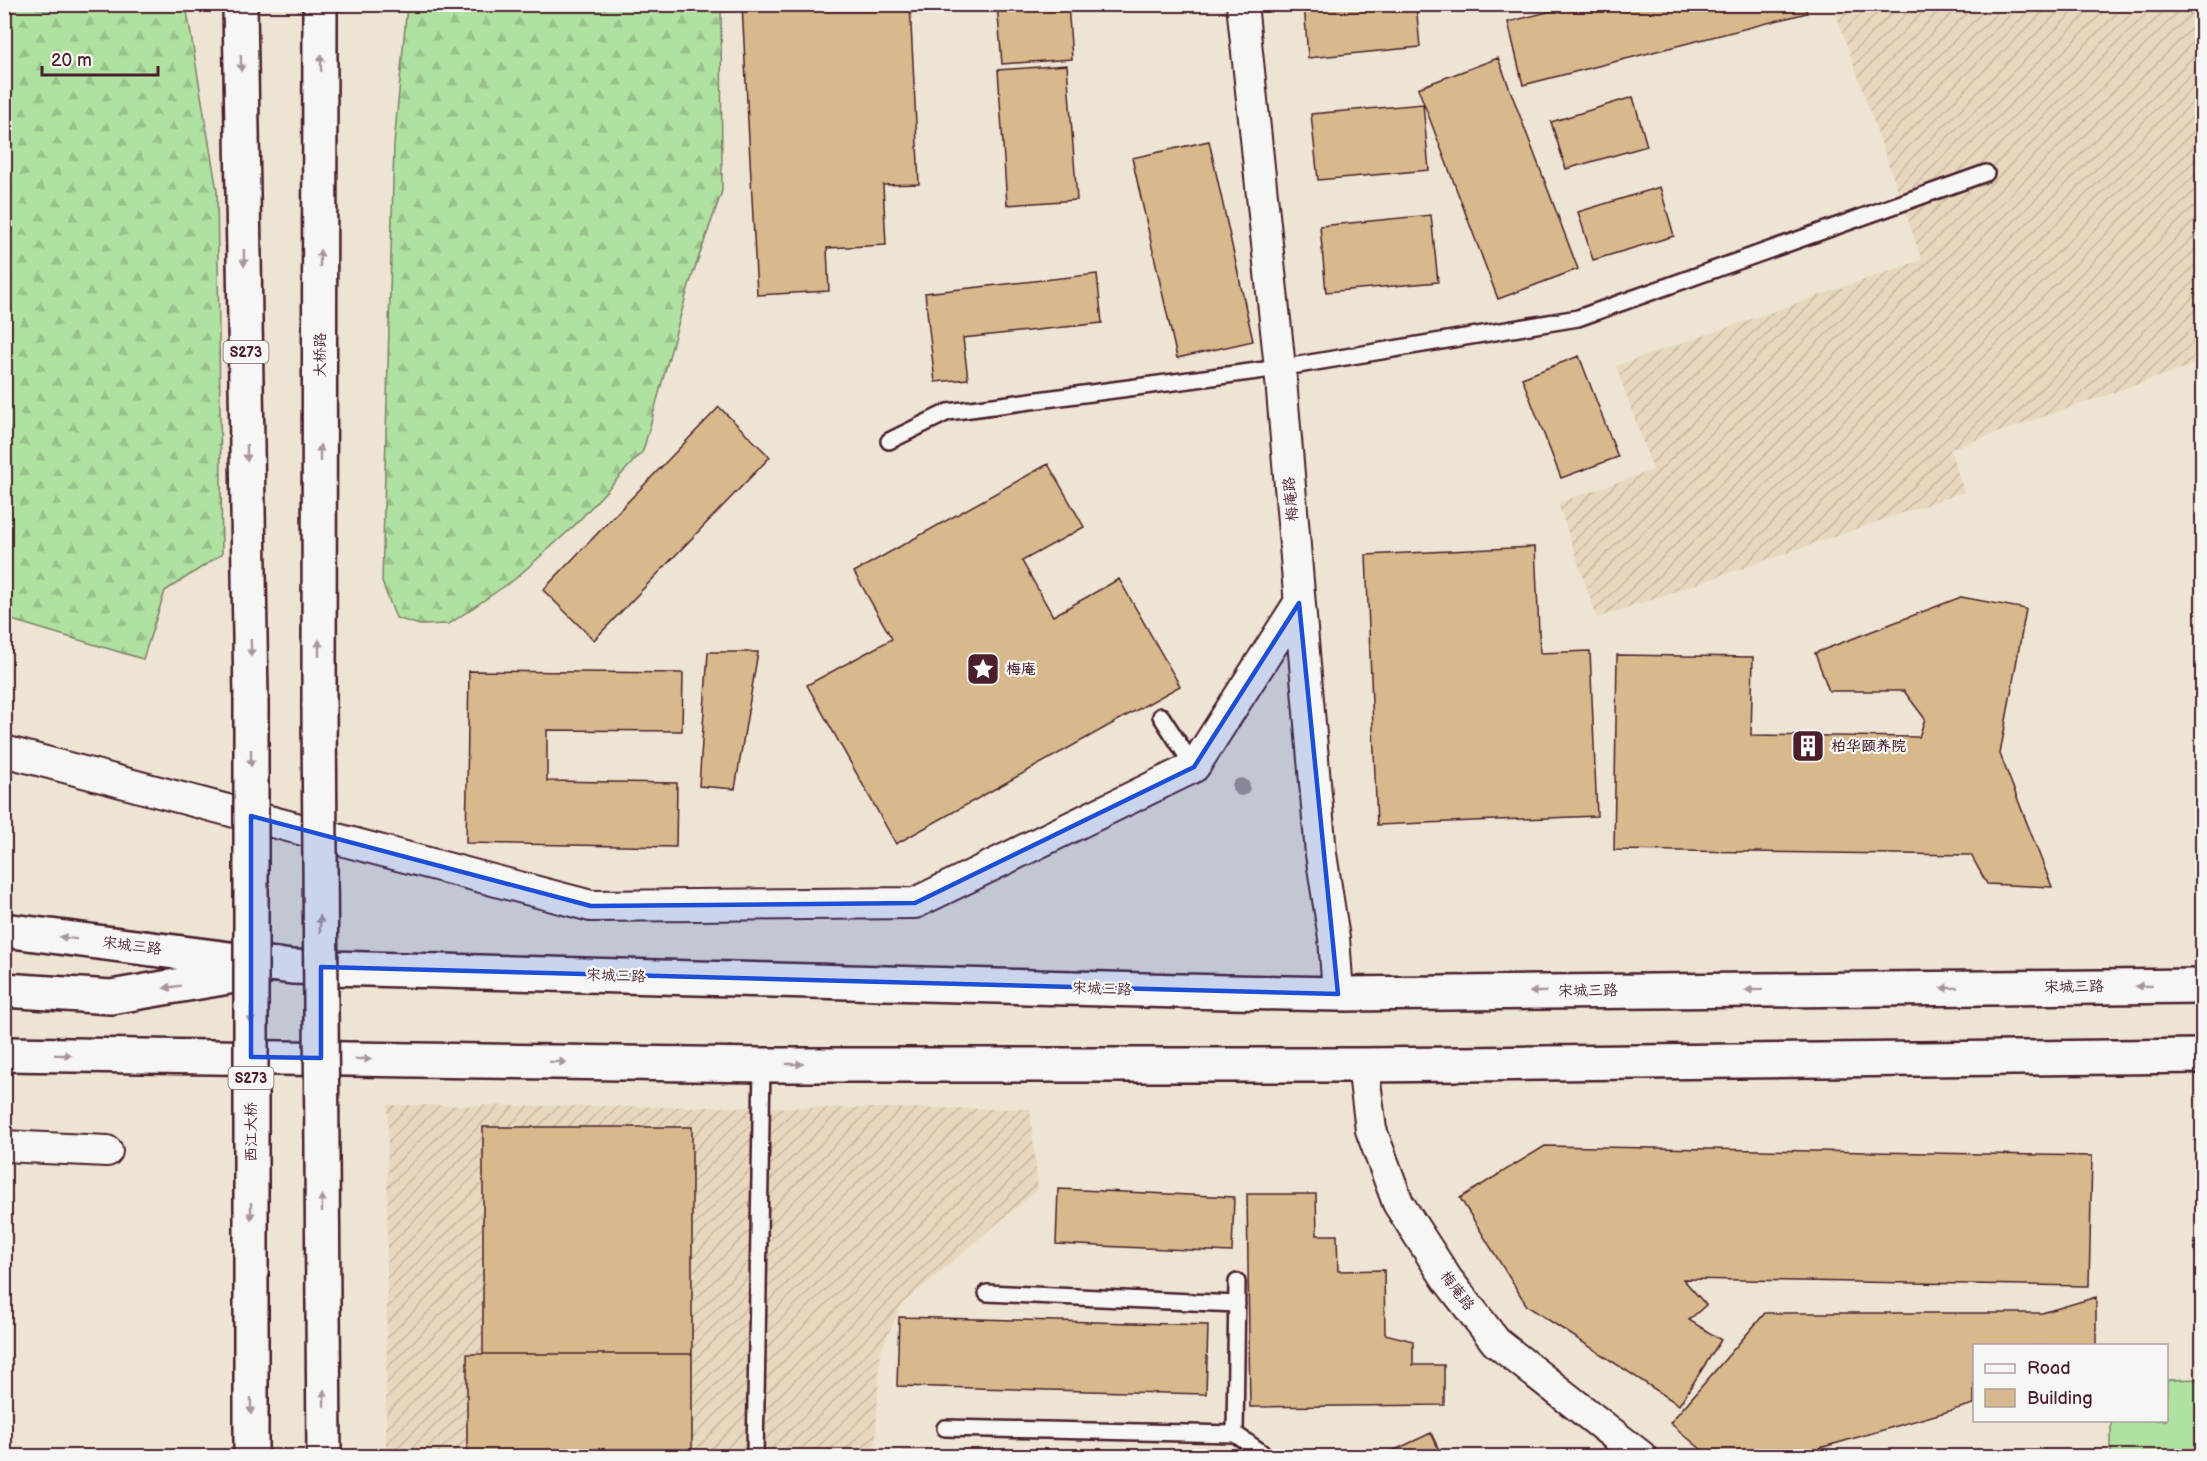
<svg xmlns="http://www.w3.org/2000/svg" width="2207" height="1461" font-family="'Balsamiq Sans','LXGW WenKai TC',sans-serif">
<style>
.industrial{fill:url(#industrial-furrows)}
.forest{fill:url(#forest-firs);stroke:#7c8066;stroke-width:1.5}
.pitch{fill:#afe1a1;stroke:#7c8066;stroke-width:1.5}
.building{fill:#d7b98b;stroke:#4a1f2b;stroke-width:1.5}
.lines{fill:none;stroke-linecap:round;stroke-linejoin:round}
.service-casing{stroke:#4a1f2b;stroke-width:20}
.minor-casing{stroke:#4a1f2b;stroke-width:34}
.secondary-casing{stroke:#4a1f2b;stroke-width:38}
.primary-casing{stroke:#4a1f2b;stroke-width:38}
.service{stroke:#f6f6f2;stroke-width:15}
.minor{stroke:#f6f6f2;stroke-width:30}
.secondary{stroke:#f6f6f2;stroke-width:33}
.primary{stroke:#f6f6f2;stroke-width:33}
.primary-bridge-casing{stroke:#4a1f2b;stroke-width:38;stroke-linecap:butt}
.primary-bridge{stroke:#f6f6f2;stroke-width:33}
.tree{fill:#a19387}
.oneway{fill:#a99598}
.marked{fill:#1d4ed8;fill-opacity:0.2;stroke:#1d4ed8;stroke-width:4.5;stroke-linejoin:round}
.labels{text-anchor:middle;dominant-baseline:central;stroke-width:4.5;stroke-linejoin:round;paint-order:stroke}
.shield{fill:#f6f6f2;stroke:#7e6067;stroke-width:1.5}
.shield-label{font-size:14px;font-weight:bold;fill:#4a1f2b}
.street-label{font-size:15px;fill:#4a1f2b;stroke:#f6f6f2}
.poi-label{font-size:15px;font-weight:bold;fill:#4a1f2b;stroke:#f6f6f2;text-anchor:start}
</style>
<defs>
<pattern id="industrial-furrows" width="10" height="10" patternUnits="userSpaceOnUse" patternTransform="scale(1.5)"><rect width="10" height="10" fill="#e6d7bd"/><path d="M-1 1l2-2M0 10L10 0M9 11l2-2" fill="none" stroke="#c7b8a3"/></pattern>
<pattern id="forest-firs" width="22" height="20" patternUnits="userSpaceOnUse" patternTransform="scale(1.5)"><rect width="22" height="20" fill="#afe1a1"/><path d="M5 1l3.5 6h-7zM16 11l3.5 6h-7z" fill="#98c18b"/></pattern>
</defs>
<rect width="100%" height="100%" fill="#ede4d3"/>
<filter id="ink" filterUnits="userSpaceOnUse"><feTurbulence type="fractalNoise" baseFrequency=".0167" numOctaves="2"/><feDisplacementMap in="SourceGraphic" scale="12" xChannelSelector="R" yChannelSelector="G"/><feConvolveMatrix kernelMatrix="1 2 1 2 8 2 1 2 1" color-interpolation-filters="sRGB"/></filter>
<g filter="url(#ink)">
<!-- industrial -->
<path class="industrial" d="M 1833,5 L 2202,5 L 2202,362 L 1950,449 L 1964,492 L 1597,618 L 1558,503 L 1653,470 L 1616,366 L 1922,260 Z
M 388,1105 L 1030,1109 L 1038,1189 L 902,1304 L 880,1352 L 875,1456 L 386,1456 Z"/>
<!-- forest -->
<path class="forest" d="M 4,5 L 186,5 L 217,191 L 222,554 L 165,591 L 143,659 L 5,618 Z
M 407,5 L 721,5 L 722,191 L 689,285 L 643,451 L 573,527 L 515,579 L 449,624 L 420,625 L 396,618 L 382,582 L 394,145 Z"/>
<!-- pitch -->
<path class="pitch" d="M 2202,1379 L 2202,1456 L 2111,1456 L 2111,1421 L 2166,1420 L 2167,1380 Z"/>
<!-- building -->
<path class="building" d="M 742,4 L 910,4 L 919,184 L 883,185 L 886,245 L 827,248 L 829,291 L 757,295 Z
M 997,4 L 1068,4 L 1072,59 L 1002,64 Z
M 1304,4 L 1416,4 L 1420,47 L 1308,58 Z
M 1579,4 L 1805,4 L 1807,13 L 1523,85 L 1508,22 Z
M 1498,58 L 1578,269 L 1498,299 L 1418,88 Z
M 1067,65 L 1077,200 L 1007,205 L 998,70 Z
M 1633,97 L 1647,146 L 1566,169 L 1551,122 Z
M 1423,104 L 1429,170 L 1318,180 L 1311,114 Z
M 1209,141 L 1253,341 L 1177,358 L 1132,158 Z
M 1660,187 L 1674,236 L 1593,260 L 1578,212 Z
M 1431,215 L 1438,282 L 1326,292 L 1320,226 Z
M 1097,274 L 1102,323 L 963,338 L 968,379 L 935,382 L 925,293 Z
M 1579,356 L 1618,457 L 1561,478 L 1522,378 Z
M 719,407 L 770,457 L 594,640 L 543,590 Z
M 1048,464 L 1084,527 L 1022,561 L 1053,616 L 1119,579 L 1180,686 L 896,844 L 807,685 L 892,639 L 854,572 Z
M 1535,547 L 1540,653 L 1590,651 L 1597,816 L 1377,825 L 1366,555 Z
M 1961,597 L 2026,609 L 2000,754 L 2052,887 L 1987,884 L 1971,855 L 1614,850 L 1617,655 L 1753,657 L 1751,735 L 1919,737 L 1925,719 L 1904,691 L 1829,691 L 1815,653 Z
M 708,652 L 758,652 L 735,789 L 699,786 Z
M 469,671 L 683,673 L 682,731 L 547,730 L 547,781 L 677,783 L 676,847 L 466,843 Z
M 483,1127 L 692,1127 L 692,1354 L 483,1354 Z
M 1545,1146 L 2092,1156 L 2089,1286 L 1683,1279 L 1706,1305 L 1689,1320 L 1721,1340 L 1679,1405 L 1527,1306 L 1460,1198 Z
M 1058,1189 L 1234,1197 L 1232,1252 L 1056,1244 Z
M 1247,1194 L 1316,1194 L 1317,1235 L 1337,1235 L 1338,1271 L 1384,1270 L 1385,1334 L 1413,1341 L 1413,1365 L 1444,1365 L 1444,1405 L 1250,1407 Z
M 2096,1297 L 2096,1346 L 1974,1346 L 1974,1404 L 1820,1448 L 1812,1456 L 1709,1456 L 1670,1423 L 1765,1313 L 2042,1313 Z
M 899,1317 L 1208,1325 L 1206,1394 L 897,1386 Z
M 467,1354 L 692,1354 L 692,1456 L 467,1456 Z
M 1431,1433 L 1442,1456 L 1382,1456 Z
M 904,1452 L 1072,1456 L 904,1456 Z
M 2044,1455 L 2044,1456 L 1976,1456 Z"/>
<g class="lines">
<!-- service casing -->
<g class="service-casing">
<path id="service" d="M 889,441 L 948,412 L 1280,368 L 1578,318 L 1986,173
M 1161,716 L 1194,767
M 1237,1282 L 1235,1434 L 1261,1452 L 1261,1456
M 987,1293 L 1237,1304
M 945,1428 L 1235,1434
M 755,1456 L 762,1065"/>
</g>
<!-- minor casing -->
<g class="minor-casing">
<path id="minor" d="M 1242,4 L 1280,368 L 1321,854 L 1334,938 L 1338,994
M 4,751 L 591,906 L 915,903 L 1194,767 L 1299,603
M 1363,1065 L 1371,1130 L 1398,1203 L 1447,1279 L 1496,1342 L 1641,1456
M 4,1146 L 107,1151"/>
</g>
<!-- secondary casing -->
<g class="secondary-casing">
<path id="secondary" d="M 4,930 L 292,967 L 1180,991 L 1338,994 L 2202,986
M 4,990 L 111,997 L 258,972
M 4,1054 L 762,1065 L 1363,1065 L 2202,1056"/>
</g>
<!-- primary casing -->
<g class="primary-casing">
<path id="primary" d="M 240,4 L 251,699
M 319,707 L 320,4"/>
</g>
<!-- service -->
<use href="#service" class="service"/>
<!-- minor -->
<use href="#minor" class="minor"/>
<!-- secondary -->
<use href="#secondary" class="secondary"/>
<!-- primary -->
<use href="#primary" class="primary"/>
<!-- primary-bridge casing -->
<g class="primary-bridge-casing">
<path id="primary-bridge" d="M 319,707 L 324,1456
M 251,1456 L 251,699"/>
</g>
<!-- primary-bridge -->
<use href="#primary-bridge" class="primary-bridge"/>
</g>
<!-- trees -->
<circle class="tree" cx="1241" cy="787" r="9"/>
<!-- one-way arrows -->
<defs><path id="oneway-solid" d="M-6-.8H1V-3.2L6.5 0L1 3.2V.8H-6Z" transform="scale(1.5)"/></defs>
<g class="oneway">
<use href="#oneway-solid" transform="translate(241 63) rotate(89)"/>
<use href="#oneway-solid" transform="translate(321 63) rotate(-90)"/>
<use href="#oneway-solid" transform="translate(244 258) rotate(89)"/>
<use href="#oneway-solid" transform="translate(320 258) rotate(-90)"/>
<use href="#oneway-solid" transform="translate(247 453) rotate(89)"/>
<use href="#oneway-solid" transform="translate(320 453) rotate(-90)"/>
<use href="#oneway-solid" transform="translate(251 648) rotate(89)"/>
<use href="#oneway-solid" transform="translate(319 648) rotate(-90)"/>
<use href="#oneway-solid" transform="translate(251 758) rotate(90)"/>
<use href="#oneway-solid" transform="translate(320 924) rotate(-90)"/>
<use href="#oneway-solid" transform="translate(68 938) rotate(-173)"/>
<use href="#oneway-solid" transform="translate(2144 986) rotate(179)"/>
<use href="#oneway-solid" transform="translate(172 987) rotate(171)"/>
<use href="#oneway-solid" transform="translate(1949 988) rotate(179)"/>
<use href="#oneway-solid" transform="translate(1754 990) rotate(179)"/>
<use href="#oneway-solid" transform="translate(1538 992) rotate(179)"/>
<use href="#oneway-solid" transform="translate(251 1016) rotate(90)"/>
<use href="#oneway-solid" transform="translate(63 1055) rotate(1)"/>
<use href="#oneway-solid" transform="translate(363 1059) rotate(1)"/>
<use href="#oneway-solid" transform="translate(558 1062) rotate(1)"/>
<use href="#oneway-solid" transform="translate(795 1064)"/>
<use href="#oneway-solid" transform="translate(322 1203) rotate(-90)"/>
<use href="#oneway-solid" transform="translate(251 1211) rotate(90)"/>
<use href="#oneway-solid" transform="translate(324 1398) rotate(-90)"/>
<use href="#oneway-solid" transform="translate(251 1406) rotate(90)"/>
</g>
</g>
<!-- marked area -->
<path class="marked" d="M 1299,603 L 1338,994 L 321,967 L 321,1058 L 251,1057 L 251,816 L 591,906 L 915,903 L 1194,767 Z"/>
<!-- icons -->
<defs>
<g id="sight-square" transform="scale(1.725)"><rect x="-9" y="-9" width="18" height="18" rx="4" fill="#4a1f2b" stroke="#f6f6f2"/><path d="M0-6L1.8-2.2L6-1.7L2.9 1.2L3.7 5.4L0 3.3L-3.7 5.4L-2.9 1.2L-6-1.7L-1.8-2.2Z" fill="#fff"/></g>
<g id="building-square" transform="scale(1.725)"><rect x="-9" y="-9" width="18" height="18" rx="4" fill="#4a1f2b" stroke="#f6f6f2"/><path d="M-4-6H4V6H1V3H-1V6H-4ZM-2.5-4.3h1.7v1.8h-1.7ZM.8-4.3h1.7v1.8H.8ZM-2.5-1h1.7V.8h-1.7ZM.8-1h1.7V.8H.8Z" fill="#fff"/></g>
</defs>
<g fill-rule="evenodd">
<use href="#sight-square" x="983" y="669"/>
<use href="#building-square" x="1808" y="746"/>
</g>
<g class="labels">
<!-- shield labels -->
<g class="shield">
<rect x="223.5" y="341" width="45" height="22" rx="4.5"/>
<rect x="228.5" y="1067" width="45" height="22" rx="4.5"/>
</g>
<g class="shield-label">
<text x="246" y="352">S273</text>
<text x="251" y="1078">S273</text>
</g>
<!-- street labels -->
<g class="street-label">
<text transform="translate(320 355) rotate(-90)">大桥路</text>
<text transform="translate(1291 499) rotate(-95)">梅庵路</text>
<text transform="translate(132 946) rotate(7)">宋城三路</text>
<text transform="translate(616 976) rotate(2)">宋城三路</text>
<text transform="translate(2074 987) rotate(-1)">宋城三路</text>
<text transform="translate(1102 989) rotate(2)">宋城三路</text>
<text transform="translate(1588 991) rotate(-1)">宋城三路</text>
<text transform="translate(251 1132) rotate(-90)">西江大桥</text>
<text transform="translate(1457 1291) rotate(53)">梅庵路</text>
</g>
<!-- poi labels -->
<g class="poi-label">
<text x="1006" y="669">梅庵</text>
<text x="1831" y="746">柏华颐养院</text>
</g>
</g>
<!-- margin -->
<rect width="2207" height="1461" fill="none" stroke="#f6f6f2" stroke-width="24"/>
<rect x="12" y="12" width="2183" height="1437" fill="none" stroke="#4a1f2b" stroke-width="2" filter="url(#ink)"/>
<!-- legend -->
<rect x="1973" y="1344" width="195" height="78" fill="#f6f6f2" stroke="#b1a0a2" stroke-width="1.5"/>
<rect x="1985" y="1364" width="30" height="9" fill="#f6f6f2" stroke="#b1a0a2" stroke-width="1.5"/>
<text x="2027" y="1374" font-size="18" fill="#4a1f2b">Road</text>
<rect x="1985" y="1389" width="30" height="18" fill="#d7b98b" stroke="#b1a0a2" stroke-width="1.5"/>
<text x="2027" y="1404" font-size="18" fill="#4a1f2b">Building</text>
<!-- scale -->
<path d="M42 66v9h116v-9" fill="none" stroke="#4a1f2b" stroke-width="3"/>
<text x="51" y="66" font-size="18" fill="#4a1f2b" stroke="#f6f6f2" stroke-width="4.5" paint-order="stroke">20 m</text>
</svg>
